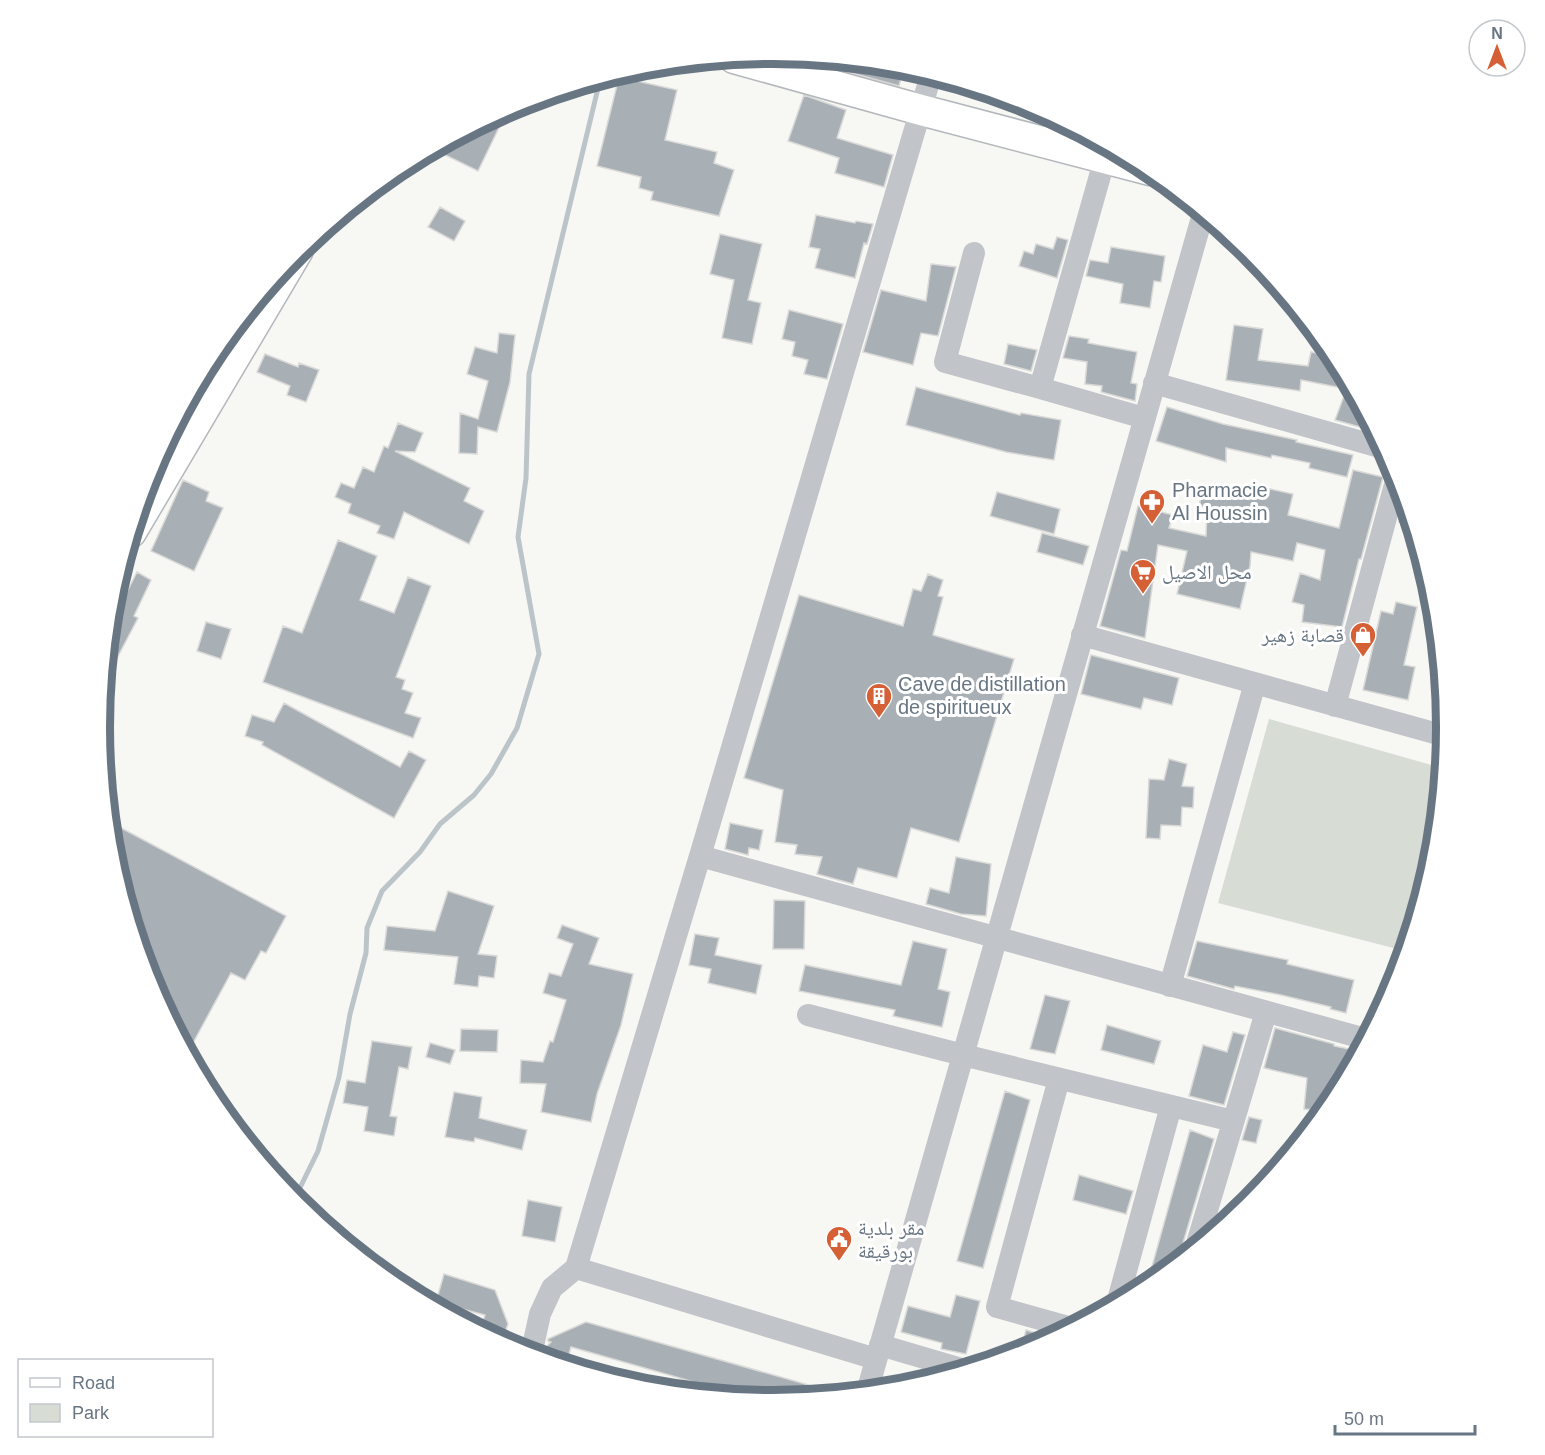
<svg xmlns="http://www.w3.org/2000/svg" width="1545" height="1455" font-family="Arial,'Noto Naskh Arabic',sans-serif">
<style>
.green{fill:#d7dcd4}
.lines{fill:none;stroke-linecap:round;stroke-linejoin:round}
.stream{stroke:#bbc4c9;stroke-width:5}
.building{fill:#a8afb5;stroke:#d9d9d7;stroke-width:1.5}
.major-casing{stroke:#b4b8bc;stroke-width:33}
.minor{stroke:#c1c4c8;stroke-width:22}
.major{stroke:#fff;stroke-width:30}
.labels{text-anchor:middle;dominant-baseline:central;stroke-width:6;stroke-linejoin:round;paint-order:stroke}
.poi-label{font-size:20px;fill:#687683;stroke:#fff;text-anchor:start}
.rim{fill:none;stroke:#687683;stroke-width:8}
</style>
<rect width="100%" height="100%" fill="#f7f7f4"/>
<!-- green -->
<path class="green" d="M 1269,719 L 1442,768 L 1433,859 L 1405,951 L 1218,903 Z"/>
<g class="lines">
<!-- stream -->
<path class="stream" d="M 294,1200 L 318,1151 L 339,1077 L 350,1014 L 366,953 L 367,928 L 382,891 L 420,852 L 440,824 L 474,795 L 491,774 L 517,728 L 539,654 L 518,537 L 526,478 L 529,374 L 600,80"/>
</g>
<!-- building -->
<path class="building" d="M 835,60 L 904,67 L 899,86 L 834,68 Z
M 619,77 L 677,90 L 665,140 L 717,152 L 714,163 L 734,170 L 719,216 L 651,200 L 653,192 L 639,188 L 641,177 L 597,166 Z
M 804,95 L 846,110 L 837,138 L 893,155 L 884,187 L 835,173 L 839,158 L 788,141 Z
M 508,109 L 478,171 L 433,149 L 476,126 Z
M 440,207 L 465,221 L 454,241 L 428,227 Z
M 816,215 L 855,223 L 856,221 L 873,224 L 867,244 L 864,243 L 855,278 L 815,268 L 820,249 L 809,247 Z
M 720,234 L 762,244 L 748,300 L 761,303 L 752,344 L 722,338 L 734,280 L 710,274 Z
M 1057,237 L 1068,240 L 1057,278 L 1019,266 L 1024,251 L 1033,254 L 1036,244 L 1053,249 Z
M 1111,247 L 1165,256 L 1161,282 L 1154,281 L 1150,308 L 1120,303 L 1123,284 L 1086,276 L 1090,260 L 1108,263 Z
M 931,264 L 956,267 L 938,336 L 921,333 L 913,365 L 863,352 L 881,290 L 926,301 Z
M 789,310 L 843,324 L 827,379 L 804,374 L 808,360 L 792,356 L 795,342 L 782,339 Z
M 1234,325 L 1263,329 L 1258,360 L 1308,366 L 1311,352 L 1335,357 L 1352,390 L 1301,380 L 1300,391 L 1226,380 Z
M 499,333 L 515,335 L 510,382 L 497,432 L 478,427 L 477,454 L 459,453 L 460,413 L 478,419 L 488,381 L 467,374 L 475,347 L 497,353 Z
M 1069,336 L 1089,339 L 1088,343 L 1137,352 L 1131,383 L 1137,384 L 1135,401 L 1101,392 L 1102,386 L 1085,384 L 1087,362 L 1063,358 Z
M 1008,344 L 1037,350 L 1031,371 L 1004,364 Z
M 265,354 L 298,367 L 299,363 L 319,370 L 306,402 L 287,395 L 290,386 L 257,372 Z
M 916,387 L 1020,415 L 1021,413 L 1061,420 L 1054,460 L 1006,452 L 906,425 Z
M 1344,396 L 1358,402 L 1374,431 L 1335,420 Z
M 1167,407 L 1223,424 L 1297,440 L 1296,442 L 1353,455 L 1347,477 L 1309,468 L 1310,463 L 1272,455 L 1271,458 L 1226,448 L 1226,462 L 1156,441 Z
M 398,423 L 423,433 L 415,452 L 395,451 L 470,488 L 464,501 L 484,511 L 469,544 L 404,512 L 394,539 L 377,533 L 380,526 L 348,513 L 351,504 L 335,497 L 341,483 L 354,488 L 363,467 L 374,472 L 384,446 L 388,448 Z
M 1353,470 L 1383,477 L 1361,559 L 1359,559 L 1342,627 L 1302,622 L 1304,605 L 1292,602 L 1300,573 L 1320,580 L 1325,550 L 1297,543 L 1293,561 L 1251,552 L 1250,566 L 1240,609 L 1177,594 L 1187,551 L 1158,545 L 1145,638 L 1100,626 L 1121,550 L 1127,551 L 1138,506 L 1173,515 L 1169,528 L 1206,536 L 1207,507 L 1199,506 L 1203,488 L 1250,499 L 1252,485 L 1293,494 L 1288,515 L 1339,528 Z
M 183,480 L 209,492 L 206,501 L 223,508 L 194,571 L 151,551 Z
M 997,492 L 1060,509 L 1054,534 L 990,516 Z
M 1404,503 L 1405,503 L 1411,523 L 1399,522 Z
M 1042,533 L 1089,546 L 1083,565 L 1037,552 Z
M 338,540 L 377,556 L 360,600 L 394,613 L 408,577 L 431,586 L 396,677 L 405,680 L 402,689 L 413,693 L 405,713 L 421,718 L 413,738 L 263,682 L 283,626 L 302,633 Z
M 137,572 L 151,580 L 134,616 L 138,618 L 117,658 L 106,653 L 111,604 L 119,608 Z
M 928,574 L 943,580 L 938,596 L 943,597 L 933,635 L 1014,659 L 959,842 L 911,828 L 897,878 L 858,868 L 853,884 L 817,874 L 822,857 L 795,854 L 797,845 L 775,842 L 783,790 L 744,778 L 799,595 L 903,626 L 913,589 L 921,591 Z
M 1396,602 L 1417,607 L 1404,665 L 1415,667 L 1408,700 L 1363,690 L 1381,611 L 1393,614 Z
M 206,622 L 231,629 L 221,659 L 197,651 Z
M 1091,655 L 1179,678 L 1172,705 L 1144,698 L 1141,709 L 1081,694 Z
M 284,703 L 400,767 L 409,751 L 426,760 L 394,818 L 262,745 L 263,742 L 245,736 L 252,715 L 274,722 Z
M 1169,759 L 1187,764 L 1182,786 L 1194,787 L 1193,808 L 1182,807 L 1181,826 L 1161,825 L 1160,839 L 1146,838 L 1149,779 L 1164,780 Z
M 108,821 L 286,916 L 266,953 L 261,951 L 245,980 L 231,973 L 187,1054 L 150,985 L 112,859 Z
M 730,823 L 763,830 L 759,850 L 749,848 L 748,855 L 725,849 Z
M 956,857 L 991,864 L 986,916 L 961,914 L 926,904 L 930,888 L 949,893 Z
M 448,891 L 494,906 L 478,954 L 497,956 L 494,978 L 479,976 L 478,987 L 454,984 L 458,957 L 384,950 L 387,926 L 435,931 Z
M 774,900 L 805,901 L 804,949 L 773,949 Z
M 562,925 L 599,938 L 589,964 L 633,974 L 621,1025 L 597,1094 L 591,1122 L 541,1112 L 546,1084 L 520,1083 L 521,1060 L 543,1062 L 550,1041 L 553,1042 L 566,1000 L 543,993 L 549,973 L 561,976 L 573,944 L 557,938 Z
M 695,934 L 719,938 L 715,955 L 762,965 L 756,994 L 708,983 L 711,969 L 689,965 Z
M 913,941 L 947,949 L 938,989 L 950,992 L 942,1027 L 893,1016 L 895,1010 L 799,991 L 805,965 L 901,985 Z
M 1197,941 L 1288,960 L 1287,964 L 1354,980 L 1346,1013 L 1330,1009 L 1331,1007 L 1281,995 L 1235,986 L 1234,989 L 1187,976 Z
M 1045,995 L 1070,1001 L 1055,1054 L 1030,1049 Z
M 1107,1025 L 1161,1041 L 1154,1064 L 1101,1050 Z
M 1275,1028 L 1334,1044 L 1334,1046 L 1359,1051 L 1340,1088 L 1328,1086 L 1325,1111 L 1304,1109 L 1307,1078 L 1264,1068 Z
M 461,1029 L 498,1030 L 497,1052 L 460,1051 Z
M 1233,1032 L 1245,1035 L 1224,1105 L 1189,1096 L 1203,1045 L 1227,1052 Z
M 372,1041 L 412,1047 L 408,1069 L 399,1067 L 390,1116 L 397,1117 L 394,1136 L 364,1131 L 368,1107 L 343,1103 L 347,1080 L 365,1083 Z
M 430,1043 L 455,1050 L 450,1064 L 426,1057 Z
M 1005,1091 L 1030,1100 L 983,1268 L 957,1261 Z
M 454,1092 L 482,1097 L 479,1118 L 527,1130 L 522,1150 L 475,1138 L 474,1142 L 445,1137 Z
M 1249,1117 L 1262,1120 L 1256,1143 L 1242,1140 Z
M 1190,1130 L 1214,1139 L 1183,1243 L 1182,1259 L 1146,1288 Z
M 1079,1175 L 1133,1191 L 1126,1214 L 1073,1200 Z
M 528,1200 L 562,1207 L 555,1242 L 522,1236 Z
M 444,1274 L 495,1290 L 508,1324 L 501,1343 L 480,1331 L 485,1315 L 436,1302 Z
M 956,1295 L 980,1301 L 966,1354 L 941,1349 L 942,1343 L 901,1332 L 908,1306 L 950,1317 Z
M 586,1322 L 837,1393 L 837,1395 L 772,1401 L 748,1399 L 694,1385 L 694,1382 L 571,1347 L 566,1365 L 544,1359 L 546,1347 L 551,1342 L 548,1341 L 548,1339 Z
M 1026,1330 L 1052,1338 L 1020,1353 Z"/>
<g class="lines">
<!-- major casing -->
<g class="major-casing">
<path id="major" d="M 734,58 L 921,110 L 1150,170
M 131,532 L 298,250"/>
</g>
<!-- minor -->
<path class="minor" d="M 931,75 L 700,856 L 1366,1039
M 1105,158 L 1040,388 L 1144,418
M 974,253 L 945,362 L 1040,388
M 1154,383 L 1383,448
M 1082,635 L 1445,736
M 1335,706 L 1397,477
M 700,856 L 576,1268 L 876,1359
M 1170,986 L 1255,683
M 808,1015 L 963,1055 L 1233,1121
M 1059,1079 L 997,1307 L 1072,1328
M 1196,1247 L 1266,1012
M 1117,1304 L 1171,1106
M 880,1345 L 965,1370
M 531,1355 L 540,1314 L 552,1288 L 576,1268
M 867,1392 L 1203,214"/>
<!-- major -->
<use href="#major" class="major"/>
</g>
<!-- icons -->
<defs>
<g id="pharmacy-pin" transform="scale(1.35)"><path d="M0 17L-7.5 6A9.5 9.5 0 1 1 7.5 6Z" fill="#d66036" stroke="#fff"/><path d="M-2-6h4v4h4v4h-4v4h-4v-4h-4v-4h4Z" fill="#fff"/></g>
<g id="supermarket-pin" transform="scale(1.35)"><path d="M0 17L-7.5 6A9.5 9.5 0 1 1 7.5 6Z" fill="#d66036" stroke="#fff"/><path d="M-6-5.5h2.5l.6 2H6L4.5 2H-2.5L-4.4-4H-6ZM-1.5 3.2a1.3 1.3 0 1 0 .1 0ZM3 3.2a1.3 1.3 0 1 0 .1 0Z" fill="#fff"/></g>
<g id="shop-pin" transform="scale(1.35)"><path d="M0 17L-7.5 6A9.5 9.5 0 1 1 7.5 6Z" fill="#d66036" stroke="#fff"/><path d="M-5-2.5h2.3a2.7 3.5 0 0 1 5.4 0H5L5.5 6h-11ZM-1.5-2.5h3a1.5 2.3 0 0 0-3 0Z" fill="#fff"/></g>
<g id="building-pin" transform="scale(1.35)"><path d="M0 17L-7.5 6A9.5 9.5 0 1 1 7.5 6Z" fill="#d66036" stroke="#fff"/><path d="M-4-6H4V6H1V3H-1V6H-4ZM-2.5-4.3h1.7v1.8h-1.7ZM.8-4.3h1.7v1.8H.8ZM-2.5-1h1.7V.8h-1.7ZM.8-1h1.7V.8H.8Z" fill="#fff"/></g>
<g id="civic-pin" transform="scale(1.35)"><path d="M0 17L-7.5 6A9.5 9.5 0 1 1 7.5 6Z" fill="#d66036" stroke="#fff"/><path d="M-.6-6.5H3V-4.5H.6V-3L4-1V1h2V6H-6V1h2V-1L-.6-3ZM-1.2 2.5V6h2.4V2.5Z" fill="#fff"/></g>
</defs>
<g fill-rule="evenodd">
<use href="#pharmacy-pin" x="1152" y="502"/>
<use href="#supermarket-pin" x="1143" y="572"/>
<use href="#shop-pin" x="1363" y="635"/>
<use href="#building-pin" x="879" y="696"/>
<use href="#civic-pin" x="839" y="1239"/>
</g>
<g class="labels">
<!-- poi labels -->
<g class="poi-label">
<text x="1172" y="490">Pharmacie<tspan x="1172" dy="23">Al Houssin</tspan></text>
<text x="1162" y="572">محل الاصيل</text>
<text x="1344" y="635" text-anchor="end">قصابة زهير</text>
<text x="898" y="684">Cave de distillation<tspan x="898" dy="23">de spiritueux</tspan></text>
<text x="858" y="1228">مقر بلدية<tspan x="858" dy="23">بورقيقة</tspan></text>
</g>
</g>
<!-- crop -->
<path d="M0 0H1545V1455H0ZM110 727a663 663 0 1 1 1326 0a663 663 0 1 1-1326 0Z" fill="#fff" fill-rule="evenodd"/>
<path class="rim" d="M110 727a663 663 0 1 1 1326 0a663 663 0 1 1-1326 0Z"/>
<!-- legend -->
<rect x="18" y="1359" width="195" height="78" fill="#ffffff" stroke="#c3c8cd" stroke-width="1.5"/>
<rect x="30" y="1378" width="30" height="9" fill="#ffffff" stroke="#c3c8cd" stroke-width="1.5"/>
<text x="72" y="1389" font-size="18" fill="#687683">Road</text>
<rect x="30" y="1404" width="30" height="18" fill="#d7dcd4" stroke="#c3c8cd" stroke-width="1.5"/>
<text x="72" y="1419" font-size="18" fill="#687683">Park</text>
<!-- north arrow -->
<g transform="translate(1497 48)"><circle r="28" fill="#ffffff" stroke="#c3c8cd" stroke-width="1.5"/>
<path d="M0-4.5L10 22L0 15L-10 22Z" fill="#d66036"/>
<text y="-9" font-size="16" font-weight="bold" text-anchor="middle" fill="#687683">N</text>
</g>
<!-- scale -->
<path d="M1335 1425v9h140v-9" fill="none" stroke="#687683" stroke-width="3"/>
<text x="1344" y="1425" font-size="18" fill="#687683" stroke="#ffffff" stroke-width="4.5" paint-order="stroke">50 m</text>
</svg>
